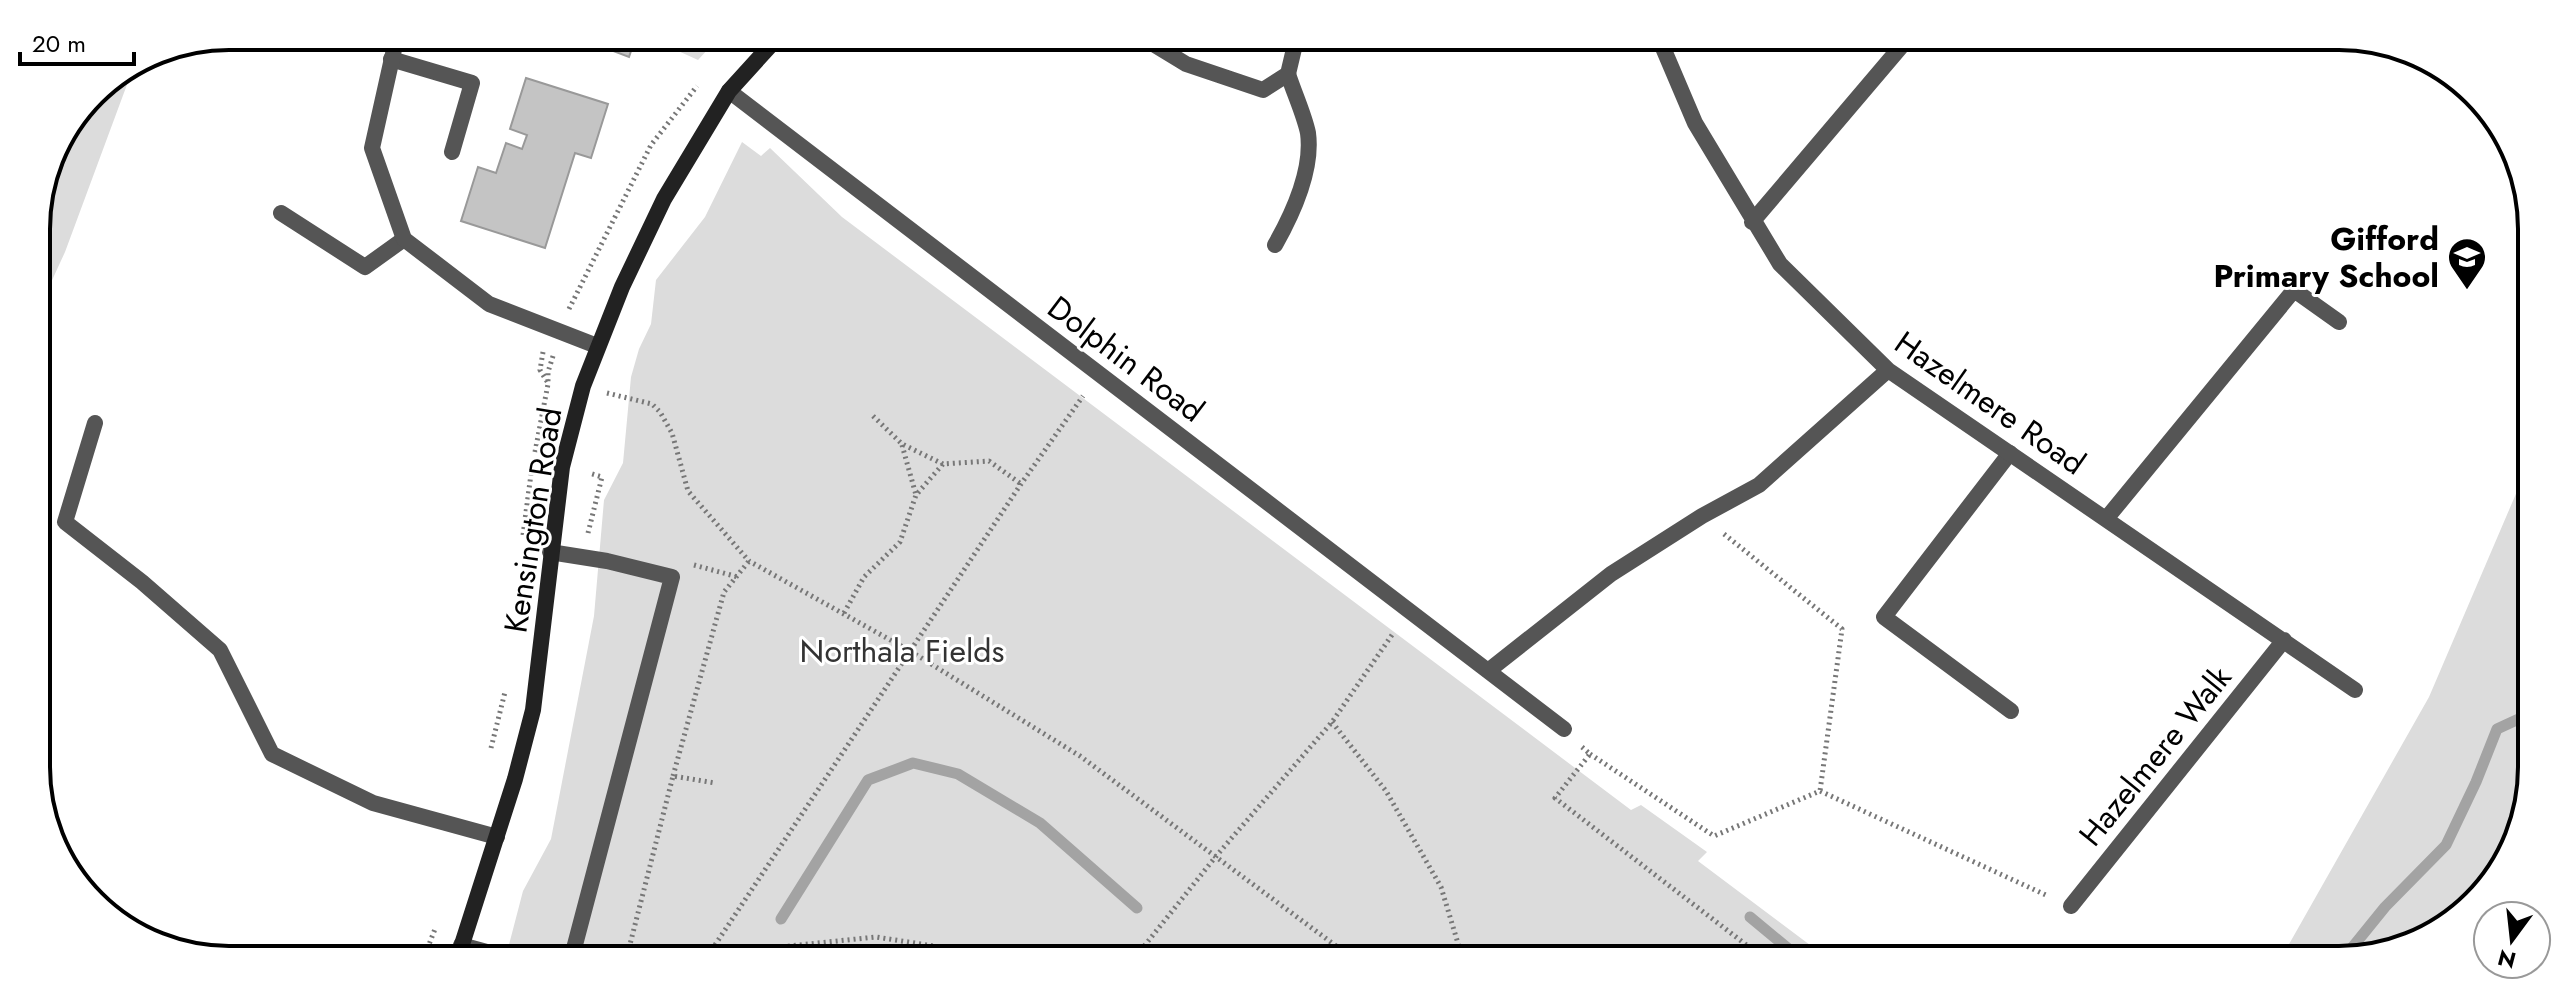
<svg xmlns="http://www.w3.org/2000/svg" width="2568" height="996" font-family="Jost,sans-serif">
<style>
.green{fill:#dcdcdc}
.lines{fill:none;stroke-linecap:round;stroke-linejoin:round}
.stream{stroke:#a3a3a3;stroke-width:11}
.building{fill:#c4c4c4;stroke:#999;stroke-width:2}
.path{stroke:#777;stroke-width:5;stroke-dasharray:2 4;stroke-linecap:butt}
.lane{stroke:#555;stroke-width:16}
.street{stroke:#555;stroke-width:16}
.secondary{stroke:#222;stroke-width:16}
.labels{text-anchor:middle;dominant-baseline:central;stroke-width:6;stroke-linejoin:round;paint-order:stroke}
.poi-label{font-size:32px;font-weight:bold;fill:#000;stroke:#fff;text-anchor:end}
.street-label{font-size:32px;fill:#000;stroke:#fff}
.park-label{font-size:32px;fill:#333;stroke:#fff}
.rim{fill:none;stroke:#000;stroke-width:4}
</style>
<rect width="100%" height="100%" fill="#fff"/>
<!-- green -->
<path class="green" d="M 680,36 L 720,36 L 698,60 L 676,50 Z
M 135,63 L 65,252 L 37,313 L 36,216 L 56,143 L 101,84 Z
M 742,142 L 761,156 L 770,148 L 842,217 L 1631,810 L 1641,805 L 1707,852 L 1698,861 L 1830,960 L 505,960 L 523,891 L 551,839 L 594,616 L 604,500 L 623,463 L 631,377 L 639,349 L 651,324 L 656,280 L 705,217 Z
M 2527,468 L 2522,829 L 2456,920 L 2351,960 L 2280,960 L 2429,697 Z"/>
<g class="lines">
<!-- stream -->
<path class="stream" d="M 1750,917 L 1802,960
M 781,919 L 868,780 L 913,763 L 958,774 L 1040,823 L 1137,908
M 1197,957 L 1200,960
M 2346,960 L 2351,949 L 2385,907 L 2446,845 L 2476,782 L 2497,729 L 2523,717"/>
</g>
<!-- building -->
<path class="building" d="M 574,36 L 636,36 L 629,57 Z
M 526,78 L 608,104 L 591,158 L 575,153 L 545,248 L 461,221 L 478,167 L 496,173 L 506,143 L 522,149 L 527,135 L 510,129 Z"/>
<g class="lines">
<!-- path -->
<path class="path" d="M 569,309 L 651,145 L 697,86
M 543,352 L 540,370 L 548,383
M 607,393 L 652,404 L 660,412 L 672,433 L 688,491 L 749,561 L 910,651 L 1080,756 L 1355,960
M 873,416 L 902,444 L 943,464
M 902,445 L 916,495
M 535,452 L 548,384 L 548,372 L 553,356
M 588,533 L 602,477 L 589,473
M 1724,534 L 1842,629 L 1820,791
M 523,535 L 531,474
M 694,565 L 738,577
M 844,613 L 864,577 L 900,542 L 916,495 L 943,464 L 989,461 L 1021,484
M 1332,722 L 1386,791 L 1441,887 L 1463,960
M 1582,747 L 1590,754 L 1555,798 L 1766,960
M 491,748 L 505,692
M 1590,754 L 1714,836 L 1820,791 L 2048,896
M 673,776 L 724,592 L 749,561
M 760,949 L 764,960
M 423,960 L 435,929
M 626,960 L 673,776 L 715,783
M 705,960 L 1021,484 L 1083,396
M 730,960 L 760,949 L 876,937 L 985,954 L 999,960
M 913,960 L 914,943
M 1133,960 L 1217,855 L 1332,722 L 1394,632"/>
<!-- lane -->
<path class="lane" d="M 391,59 L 472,83 L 452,152
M 281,213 L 365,267 L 404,239
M 1275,245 C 1292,215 1313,170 1308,133 C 1304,114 1294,93 1288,74
M 95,423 L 65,522 L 142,582 L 220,650 L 272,754 L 373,803 L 497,837
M 2010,453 L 1884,617 L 2011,711
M 550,552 L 607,561 L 672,577 L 571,960
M 461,945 L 516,960"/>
<!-- street -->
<path class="street" d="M 397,36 L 372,148 L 404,239 L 489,304 L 597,346
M 1140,36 L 1186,64 L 1263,90 L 1288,74 L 1297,36
M 1658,36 L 1695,123 L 1780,264 L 1888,370 L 2355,690
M 729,91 L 1488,671 L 1611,574 L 1702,516 L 1759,485 L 1888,370
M 1752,222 L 1910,36
M 2106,519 L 2294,290 L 2339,322
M 1488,671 L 1564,729
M 2071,906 L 2284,640"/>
<!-- secondary -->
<path class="secondary" d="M 457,960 L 515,779 L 533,710 L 562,467 L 583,386 L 622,287 L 664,199 L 729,91 L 779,36"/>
</g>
<!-- icons -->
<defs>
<g id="school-pin" transform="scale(2)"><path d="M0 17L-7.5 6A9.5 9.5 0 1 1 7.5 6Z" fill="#000" stroke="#fff"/><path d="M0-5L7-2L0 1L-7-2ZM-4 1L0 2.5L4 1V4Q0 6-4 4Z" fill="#fff"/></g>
</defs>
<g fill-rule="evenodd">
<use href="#school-pin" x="2467" y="257"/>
</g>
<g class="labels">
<!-- poi labels -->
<g class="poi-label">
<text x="2439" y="239">Gifford<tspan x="2439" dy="37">Primary School</tspan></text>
</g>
<!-- street labels -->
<g class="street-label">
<text transform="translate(1126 359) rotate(37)">Dolphin Road</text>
<text transform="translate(1990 403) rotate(35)">Hazelmere Road</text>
<text transform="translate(533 520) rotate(-81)">Kensington Road</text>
<text transform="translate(2155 756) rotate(-51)">Hazelmere Walk</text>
</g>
<!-- park labels -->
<g class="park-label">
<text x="902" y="651">Northala Fields</text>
</g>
</g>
<!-- crop -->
<path d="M0 0H2568V996H0ZM229 50H2339A179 179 0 0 1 2518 229V767A179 179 0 0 1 2339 946H229A179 179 0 0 1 50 767V229A179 179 0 0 1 229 50Z" fill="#fff" fill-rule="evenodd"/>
<path class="rim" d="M229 50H2339A179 179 0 0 1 2518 229V767A179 179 0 0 1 2339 946H229A179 179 0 0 1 50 767V229A179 179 0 0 1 229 50Z"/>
<!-- north arrow -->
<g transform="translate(2512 940) rotate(195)"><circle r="38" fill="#ffffff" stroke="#999999" stroke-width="2"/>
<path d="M0-6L14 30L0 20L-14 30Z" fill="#000000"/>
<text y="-12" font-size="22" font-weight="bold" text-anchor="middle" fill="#000000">N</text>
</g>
<!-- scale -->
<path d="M20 52v12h114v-12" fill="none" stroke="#000000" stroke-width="4"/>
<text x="32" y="52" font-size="24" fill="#000000" stroke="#ffffff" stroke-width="6" paint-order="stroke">20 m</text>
</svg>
